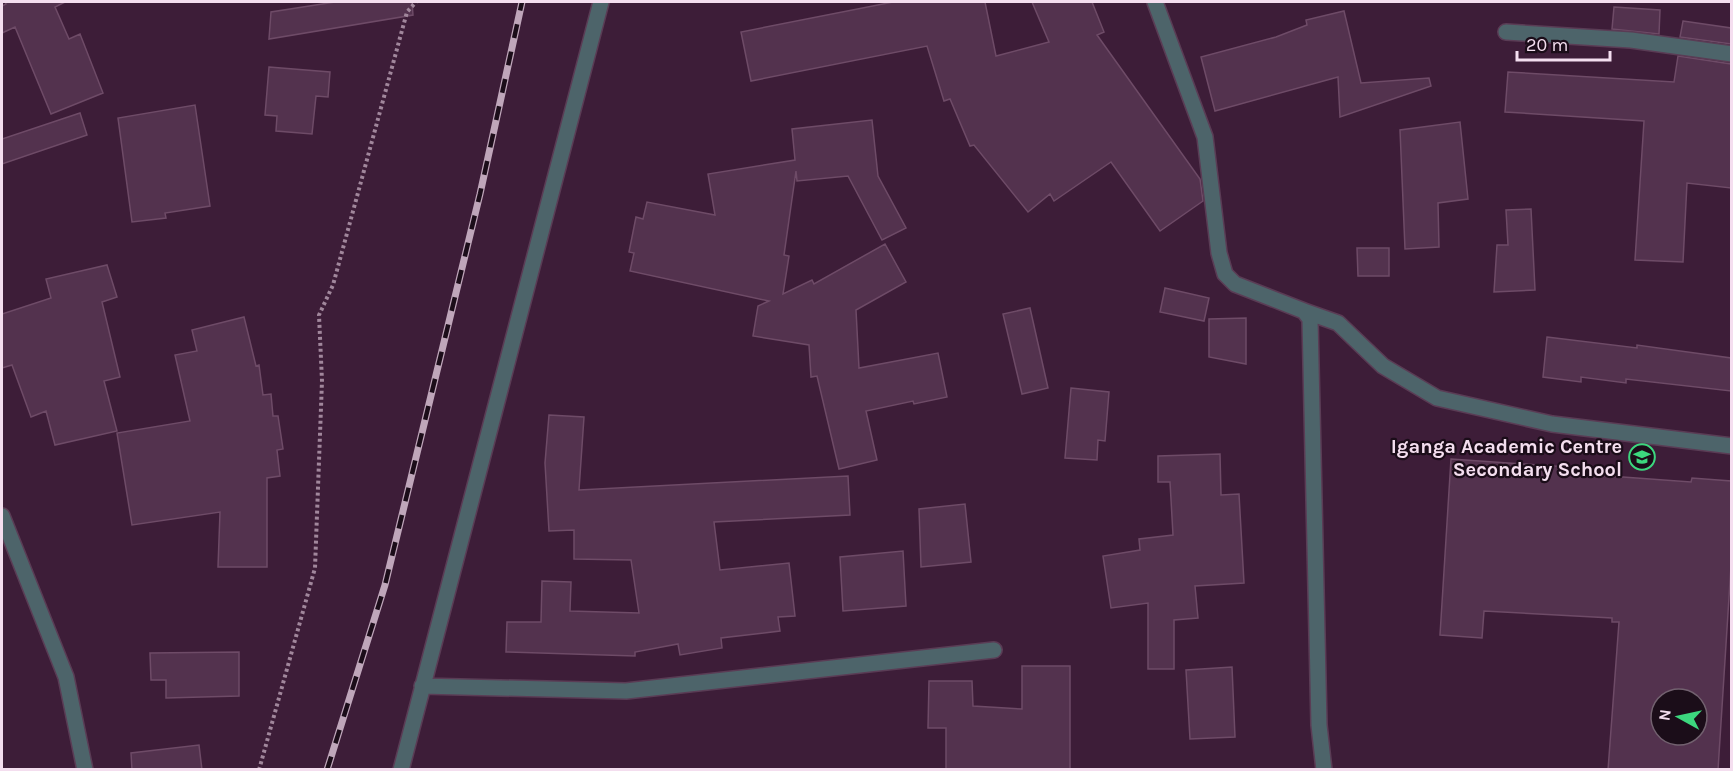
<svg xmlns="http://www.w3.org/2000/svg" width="1733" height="771" font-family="Karla,sans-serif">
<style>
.building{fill:#53324e;stroke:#6e4b67;stroke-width:1.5;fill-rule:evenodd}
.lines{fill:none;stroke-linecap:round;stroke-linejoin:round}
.street-casing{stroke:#5a3c55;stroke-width:18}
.path{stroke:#a1879c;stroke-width:4;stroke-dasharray:3 3;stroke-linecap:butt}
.street{stroke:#4d646a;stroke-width:15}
.rail-casing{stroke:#bfa6ba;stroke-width:7}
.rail{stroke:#1b0d19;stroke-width:4.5;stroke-dasharray:14;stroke-linecap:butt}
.labels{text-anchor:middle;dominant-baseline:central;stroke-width:4.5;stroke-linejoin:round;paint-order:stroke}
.poi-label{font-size:20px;font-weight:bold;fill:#f4deef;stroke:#1b0d19;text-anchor:end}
</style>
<rect width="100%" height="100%" fill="#3d1d38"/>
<!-- building -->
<path class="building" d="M 5,2 L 65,2 L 55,7 L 69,39 L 80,34 L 103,93 L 51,114 L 15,27 L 2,33 L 2,6 L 6,4 Z
M 335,2 L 412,2 L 413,15 L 269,39 L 271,12 Z
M 893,2 L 985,2 L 996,56 L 1049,42 L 1032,2 L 1092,2 L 1104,32 L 1097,35 L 1200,179 L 1203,201 L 1160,231 L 1111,162 L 1054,201 L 1050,194 L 1028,212 L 974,145 L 970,146 L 950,99 L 944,101 L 927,46 L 751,81 L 741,32 Z
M 1614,7 L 1660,10 L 1659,34 L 1612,29 Z
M 1344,11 L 1361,83 L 1429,78 L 1431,86 L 1340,117 L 1338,77 L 1215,111 L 1201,57 L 1276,37 L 1307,25 L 1306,20 Z
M 1683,21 L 1731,28 L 1731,44 L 1680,37 Z
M 1678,56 L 1731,64 L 1731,188 L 1687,183 L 1683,262 L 1635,260 L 1644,121 L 1505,112 L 1508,72 L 1674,82 Z
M 269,67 L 330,72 L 328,97 L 316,96 L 312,134 L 276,131 L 277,116 L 265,115 Z
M 195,105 L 210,206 L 165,213 L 166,218 L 132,222 L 118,118 Z
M 80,113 L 87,135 L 2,164 L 2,139 Z
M 872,120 L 878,176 L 906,228 L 882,240 L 848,176 L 797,181 L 796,171 L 784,255 L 789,256 L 783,294 L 812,280 L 814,284 L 885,244 L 906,282 L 856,310 L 859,368 L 938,353 L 947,397 L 914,404 L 913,401 L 866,411 L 877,460 L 839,469 L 817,376 L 811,377 L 809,345 L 753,336 L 758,306 L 769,301 L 630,271 L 634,253 L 629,252 L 636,217 L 643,219 L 647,202 L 715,215 L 708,174 L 795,160 L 792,129 Z
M 1460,122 L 1468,199 L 1438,203 L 1439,247 L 1405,249 L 1400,130 Z
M 1531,209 L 1535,290 L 1494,292 L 1497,245 L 1508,245 L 1506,210 Z
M 1357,248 L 1389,248 L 1389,276 L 1358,276 Z
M 107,265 L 117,297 L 102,302 L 120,377 L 104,381 L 117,431 L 55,445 L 46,411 L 31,417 L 12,365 L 2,368 L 2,314 L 51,298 L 46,279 Z
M 1165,288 L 1209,298 L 1204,321 L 1160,312 Z
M 1030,308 L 1048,388 L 1022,394 L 1003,314 Z
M 244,317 L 256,366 L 259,365 L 263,395 L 271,394 L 273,416 L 278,416 L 283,449 L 277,450 L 280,476 L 267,478 L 267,567 L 218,567 L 220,512 L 132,525 L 117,433 L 190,421 L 175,355 L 197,351 L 192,330 Z
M 1246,318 L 1246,364 L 1209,357 L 1209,319 Z
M 1547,337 L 1637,348 L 1637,345 L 1731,358 L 1731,391 L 1626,379 L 1626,383 L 1581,377 L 1581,382 L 1543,377 Z
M 1071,388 L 1109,392 L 1105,441 L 1098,440 L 1097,460 L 1065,458 Z
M 549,415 L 584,417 L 579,490 L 848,476 L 850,515 L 714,522 L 720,570 L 789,563 L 795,616 L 778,617 L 780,631 L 721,638 L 722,648 L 680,655 L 678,644 L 635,652 L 635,656 L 506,652 L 507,622 L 541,622 L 542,581 L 571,582 L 570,611 L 639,613 L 631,560 L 574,559 L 574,530 L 549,531 L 545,463 Z
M 1220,454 L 1221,495 L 1239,494 L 1244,583 L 1195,586 L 1198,618 L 1174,620 L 1174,669 L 1148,669 L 1148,603 L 1111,608 L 1103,556 L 1140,550 L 1139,539 L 1173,535 L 1170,482 L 1158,482 L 1158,456 Z
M 1451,459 L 1582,468 L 1582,474 L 1691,482 L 1692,478 L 1731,481 L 1731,566 L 1718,770 L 1608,770 L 1619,622 L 1612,622 L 1612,618 L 1484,611 L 1482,638 L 1440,635 ZM 1661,699 L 1697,699 L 1697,735 L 1661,735 Z
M 965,504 L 971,562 L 921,567 L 919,509 Z
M 903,551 L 906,606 L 843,611 L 840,557 Z
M 239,652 L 239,696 L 166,698 L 166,680 L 151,680 L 150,653 Z
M 1022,666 L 1070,666 L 1070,770 L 946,770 L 946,728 L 928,728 L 929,681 L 972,681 L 973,706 L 1022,709 Z
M 1232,667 L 1235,737 L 1190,739 L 1186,670 Z
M 199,745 L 202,770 L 132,770 L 131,753 Z"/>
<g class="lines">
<!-- street casing -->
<g class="street-casing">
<path id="street" d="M 1155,2 L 1205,137 L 1219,253 L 1225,274 L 1235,284 L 1304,311 L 1310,319 L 1319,725 L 1324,770
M 1506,32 L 1631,40 L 1732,54
M 1304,311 L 1338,323 L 1383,366 L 1437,398 L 1552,424 L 1732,446
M 2,516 L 66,677 L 85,770
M 422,686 L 626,691 L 994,650
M 401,770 L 601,2"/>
</g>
<!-- path -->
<path class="path" d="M 259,770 L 315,568 L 322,381 L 319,315 L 333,285 L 407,12 L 416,2"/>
<!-- street -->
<use href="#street" class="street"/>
<!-- rail casing -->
<g class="rail-casing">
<path id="rail" d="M 327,770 L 385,585 L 480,194 L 522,2"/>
</g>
<!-- rail -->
<use href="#rail" class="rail"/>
</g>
<!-- icons -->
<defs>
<g id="school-ring" transform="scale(1.35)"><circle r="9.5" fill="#1b0d19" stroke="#3cd77e" stroke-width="1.5"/><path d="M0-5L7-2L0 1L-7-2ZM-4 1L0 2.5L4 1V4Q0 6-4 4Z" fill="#3cd77e"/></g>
</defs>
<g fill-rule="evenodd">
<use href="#school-ring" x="1642" y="457"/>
</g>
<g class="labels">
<!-- poi labels -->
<g class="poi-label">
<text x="1622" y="446">Iganga Academic Centre<tspan x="1622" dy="23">Secondary School</tspan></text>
</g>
</g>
<!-- border -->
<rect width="1733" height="771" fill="none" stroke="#f4deef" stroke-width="6"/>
<!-- north arrow -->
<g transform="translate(1679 717) rotate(278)"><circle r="28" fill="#1b0d19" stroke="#72616f" stroke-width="1.5"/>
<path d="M0-4.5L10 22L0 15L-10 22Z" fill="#3cd77e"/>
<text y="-9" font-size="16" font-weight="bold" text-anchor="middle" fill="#f4deef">N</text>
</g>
<!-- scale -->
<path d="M1517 51v9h93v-9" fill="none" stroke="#f4deef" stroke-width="3"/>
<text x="1526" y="51" font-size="18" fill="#f4deef" stroke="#1b0d19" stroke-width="4.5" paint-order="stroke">20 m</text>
</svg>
